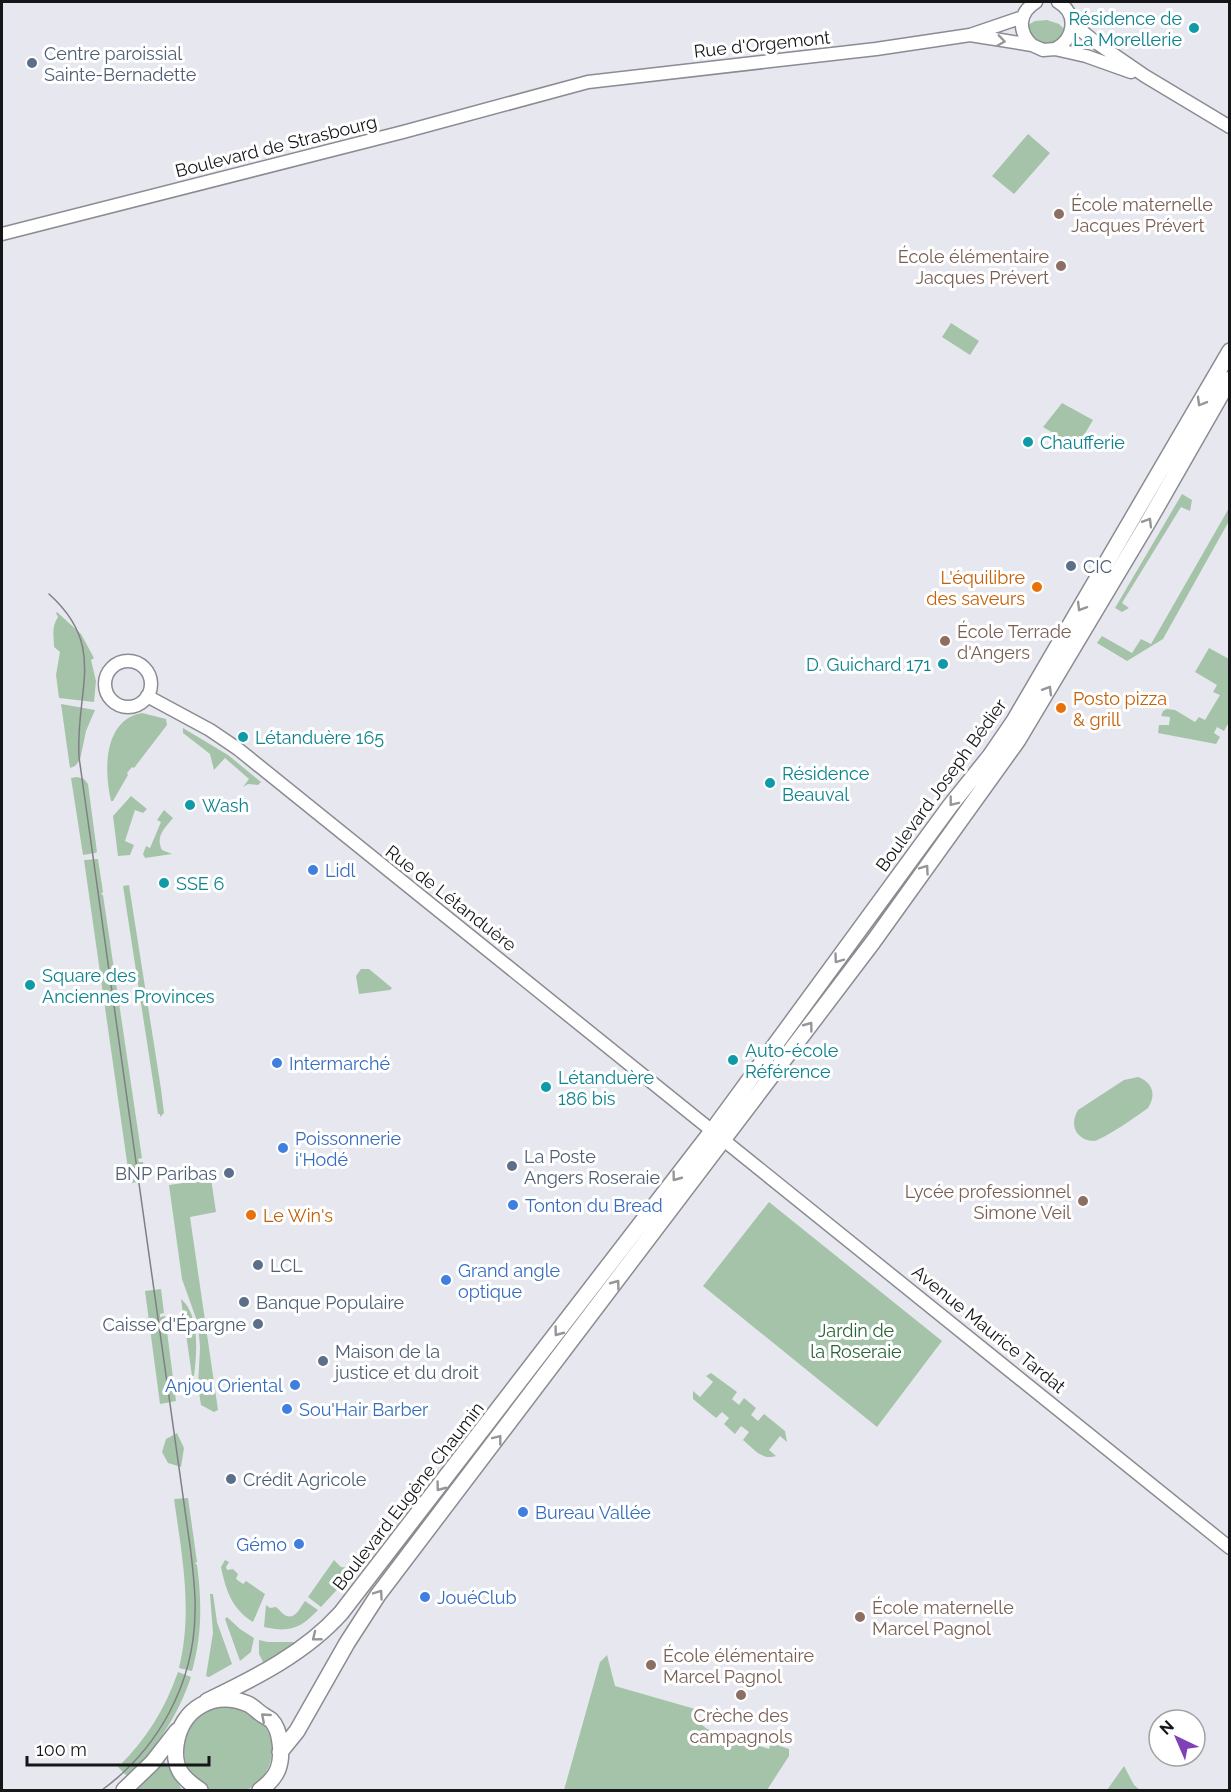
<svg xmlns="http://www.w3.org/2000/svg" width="1231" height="1792" font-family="Raleway,sans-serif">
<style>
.green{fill:#a5c3a8}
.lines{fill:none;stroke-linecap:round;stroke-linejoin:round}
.minor-casing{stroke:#8a8c92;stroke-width:15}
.major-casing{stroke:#8a8c92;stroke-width:18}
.minor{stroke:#fff;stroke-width:12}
.major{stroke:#fff;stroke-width:15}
.tram{stroke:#7f8085;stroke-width:1.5}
.oneway{stroke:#969698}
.culture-dot{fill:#0f9aa8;stroke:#fff;stroke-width:2}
.service-dot{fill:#5c6f8a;stroke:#fff;stroke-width:2}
.education-dot{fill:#8d6e63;stroke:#fff;stroke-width:2}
.food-dot{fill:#e8710a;stroke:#fff;stroke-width:2}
.shop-dot{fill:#3f7fe0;stroke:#fff;stroke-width:2}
.labels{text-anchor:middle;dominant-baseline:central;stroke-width:6;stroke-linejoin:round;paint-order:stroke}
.culture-label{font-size:18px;fill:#0d838f;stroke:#fff;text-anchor:start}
.street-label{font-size:18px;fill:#161619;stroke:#fff}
.service-label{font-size:18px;fill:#4e5e75;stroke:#fff;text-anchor:start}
.education-label{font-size:18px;fill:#785e54;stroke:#fff;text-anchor:start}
.food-label{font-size:18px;fill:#c56008;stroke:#fff;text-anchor:start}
.shop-label{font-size:18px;fill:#366cbe;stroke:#fff;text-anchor:start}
.park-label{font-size:18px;fill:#286334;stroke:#fff}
</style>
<rect width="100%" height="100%" fill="#e7e8ef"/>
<!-- green -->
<path class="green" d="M 1047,20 L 1059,24 L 1066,31 C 1057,44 1049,47 1034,42 L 1026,26 L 1035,21 Z
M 1028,134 L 1050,153 L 1014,194 L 992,176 Z
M 951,323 L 979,341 L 970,355 L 942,337 Z
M 1062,403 L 1093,420 L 1077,447 L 1043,427 Z
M 1182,494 L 1192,500 L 1190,511 L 1181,507 L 1122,603 L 1129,608 L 1122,612 L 1115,608 Z
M 1229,508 L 1229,521 L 1163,639 L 1127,661 L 1097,643 L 1102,636 L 1132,653 L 1141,639 L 1151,644 Z
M 57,612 L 81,634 L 94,658 L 91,660 L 96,681 L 94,702 L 59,698 L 56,675 L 60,652 L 54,647 C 54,636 51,627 58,617 L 56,613 Z
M 1209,648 L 1229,659 L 1229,722 L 1224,731 L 1217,727 L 1214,733 L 1220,737 L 1216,744 L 1158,733 L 1159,725 L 1169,725 L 1170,717 L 1161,716 L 1163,711 L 1167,709 L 1175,710 L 1195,722 L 1199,717 L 1205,720 L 1220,695 L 1213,692 L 1217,685 L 1195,672 Z
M 61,704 L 95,710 L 86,731 L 80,760 L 75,766 L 70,768 Z
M 142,713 L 166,719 L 167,725 L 134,768 L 132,767 L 127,773 L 128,775 L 113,801 L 111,801 C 104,771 103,720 142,713 Z
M 183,728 L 228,755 L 261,782 L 258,785 L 248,784 L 243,787 L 249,779 L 225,758 L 214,770 L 210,754 L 183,733 Z
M 77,777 L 84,779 L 88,784 L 97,852 L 95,853 L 83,855 L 71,778 Z
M 131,796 L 147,809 L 143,813 L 135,810 L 125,841 L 134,845 L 130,855 L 118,856 L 113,816 Z
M 164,810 L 173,818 C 165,828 155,836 162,850 L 172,854 L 145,858 L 143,854 L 146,846 L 150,848 L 161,822 L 157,820 Z
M 98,859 L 103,892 L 101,894 L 103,895 L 142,1158 L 138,1159 L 139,1162 L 143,1162 L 146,1181 L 130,1183 L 84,860 Z
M 129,885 L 161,1089 L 164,1113 L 160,1117 L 160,1114 L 158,1114 L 123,886 Z
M 361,969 L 369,969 L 392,988 L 390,990 L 359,994 L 356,976 Z
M 1138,1077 C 1152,1082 1157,1094 1148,1108 C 1139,1115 1104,1139 1094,1141 C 1087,1141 1081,1138 1077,1133 C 1072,1125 1074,1117 1078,1110 L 1124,1080 Z
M 211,1179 L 216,1212 L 190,1217 L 218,1410 L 214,1412 L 201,1405 L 198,1386 L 200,1347 L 198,1324 L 182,1279 L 169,1185 Z
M 769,1202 L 942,1341 L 877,1427 L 703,1286 Z
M 161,1289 L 164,1313 L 160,1314 L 160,1317 L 165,1316 L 176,1401 L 160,1404 L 145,1291 Z
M 181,1299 C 200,1315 197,1353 194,1376 L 192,1376 Z
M 711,1373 L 737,1392 L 732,1399 L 739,1405 L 744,1398 L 756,1408 L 751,1415 L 758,1421 L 764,1414 L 785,1431 L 787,1442 L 780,1436 L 769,1450 L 776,1456 C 762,1461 753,1448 743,1440 L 749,1432 L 741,1426 L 735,1434 L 724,1424 L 729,1418 L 722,1412 L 716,1418 L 693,1399 L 693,1391 L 700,1397 L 713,1382 L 706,1376 Z
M 177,1433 L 184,1448 L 181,1467 L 168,1463 L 162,1452 L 166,1439 Z
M 188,1498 L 197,1562 L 195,1563 L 197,1565 C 202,1601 202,1636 192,1671 L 179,1668 C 193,1611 182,1556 174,1499 Z
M 225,1560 L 229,1562 L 226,1567 L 227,1570 L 233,1569 L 238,1574 L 236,1579 L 243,1584 L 246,1581 L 265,1594 L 253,1622 C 232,1609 226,1591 221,1567 Z
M 334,1560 L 341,1567 L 356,1569 L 321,1607 L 308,1597 Z
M 210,1594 L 213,1594 L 217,1622 L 232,1664 L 209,1677 L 206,1676 L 213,1633 Z
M 305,1601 L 318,1610 C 301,1628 290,1633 264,1627 L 266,1605 L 270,1608 L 276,1607 C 280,1610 283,1615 287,1616 C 296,1619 301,1606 305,1601 Z
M 227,1617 L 240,1629 L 254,1638 L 251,1652 L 240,1661 L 225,1619 Z
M 259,1640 L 268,1642 L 297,1642 L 264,1664 L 259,1654 Z
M 607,1655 L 615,1686 L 695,1709 L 697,1721 L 707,1729 L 769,1749 L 771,1743 L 789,1749 L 789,1756 L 767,1790 L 564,1790 L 600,1662 Z
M 178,1672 L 191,1677 C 178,1716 156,1748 128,1777 L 118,1767 C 146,1740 165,1709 178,1672 Z
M184 1750a44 44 0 1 1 88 0a44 44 0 1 1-88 0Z
M 164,1762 L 167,1764 L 182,1790 L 135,1790 Z
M 1124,1766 L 1134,1785 L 1140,1790 L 1107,1790 Z"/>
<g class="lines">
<!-- minor casing -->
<g class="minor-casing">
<path id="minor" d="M 1072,23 L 1094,41 L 1145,76 L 1230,127
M 970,35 L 1032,45 L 1043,50 L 1055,49 L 1086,56 L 1131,72
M 1032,45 C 1017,31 1019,12 1036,2
M 1055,49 C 1075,39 1078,13 1058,2
M 2,234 L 403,132 L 588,82 L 876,49 L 970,35 L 1023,17
M105 684a23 23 0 1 1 46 0a23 23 0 1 1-46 0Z
M 147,696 L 210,730 L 238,749 L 1230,1548"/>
</g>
<!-- major casing -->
<g class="major-casing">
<path id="major" d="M 207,1701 C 255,1678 305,1653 341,1613 L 712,1131 L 950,806 L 990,756 L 1014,721 L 1230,351
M 280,1752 L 297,1731 L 347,1643 L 378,1595 L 873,942 L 1018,740 L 1147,524 L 1230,379
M 124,1790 L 152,1763 L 177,1731
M 200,1790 C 182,1778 173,1768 176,1745 C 181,1708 214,1690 248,1704 C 254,1707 258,1712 263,1715 C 264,1716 270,1719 271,1720 C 281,1730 283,1756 278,1769 C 275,1777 267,1785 260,1790"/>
</g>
<!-- minor -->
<use href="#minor" class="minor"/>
<!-- major -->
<use href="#major" class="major"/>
<!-- tram -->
<path class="tram" d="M 49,594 C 108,647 75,690 79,757 L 191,1553 C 193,1573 196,1593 195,1613 C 194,1684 158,1749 102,1790"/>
</g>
<!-- one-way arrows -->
<defs><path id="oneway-chevron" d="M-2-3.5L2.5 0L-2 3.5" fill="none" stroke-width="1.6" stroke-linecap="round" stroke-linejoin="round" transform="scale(1.5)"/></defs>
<g class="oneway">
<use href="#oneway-chevron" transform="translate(1001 41) rotate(8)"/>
<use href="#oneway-chevron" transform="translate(1201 402) rotate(120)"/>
<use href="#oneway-chevron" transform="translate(1148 522) rotate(-59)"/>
<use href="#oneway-chevron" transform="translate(1081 607) rotate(121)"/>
<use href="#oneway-chevron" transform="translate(1048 690) rotate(-59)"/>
<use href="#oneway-chevron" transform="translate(953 802) rotate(128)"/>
<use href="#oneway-chevron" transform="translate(925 869) rotate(-55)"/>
<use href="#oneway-chevron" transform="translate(838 959) rotate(126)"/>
<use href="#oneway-chevron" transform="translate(809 1026) rotate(-53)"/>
<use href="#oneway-chevron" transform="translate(676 1177) rotate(127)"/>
<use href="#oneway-chevron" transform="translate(616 1284) rotate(-53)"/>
<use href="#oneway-chevron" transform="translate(558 1332) rotate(127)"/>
<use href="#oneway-chevron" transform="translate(498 1439) rotate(-52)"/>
<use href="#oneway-chevron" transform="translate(440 1487) rotate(127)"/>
<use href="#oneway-chevron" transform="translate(379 1594) rotate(-55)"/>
<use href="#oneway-chevron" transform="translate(316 1637) rotate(141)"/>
<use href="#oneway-chevron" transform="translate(265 1717) rotate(-139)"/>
</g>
<!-- markers -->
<g class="culture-dot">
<circle cx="1194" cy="28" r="6"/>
<circle cx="1028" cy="442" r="6"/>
<circle cx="943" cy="664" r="6"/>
<circle cx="243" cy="737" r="6"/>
<circle cx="770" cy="783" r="6"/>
<circle cx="190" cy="805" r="6"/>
<circle cx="164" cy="883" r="6"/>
<circle cx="30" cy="985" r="6"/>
<circle cx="733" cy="1060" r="6"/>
<circle cx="546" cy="1087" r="6"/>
</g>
<g class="service-dot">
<circle cx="32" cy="63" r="6"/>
<circle cx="1071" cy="566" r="6"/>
<circle cx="512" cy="1166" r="6"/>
<circle cx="229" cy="1173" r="6"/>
<circle cx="258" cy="1265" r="6"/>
<circle cx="244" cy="1302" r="6"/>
<circle cx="258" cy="1324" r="6"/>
<circle cx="323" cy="1361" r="6"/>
<circle cx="231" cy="1479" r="6"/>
</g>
<g class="education-dot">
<circle cx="1059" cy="214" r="6"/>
<circle cx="1061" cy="266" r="6"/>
<circle cx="945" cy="641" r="6"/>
<circle cx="1083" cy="1201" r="6"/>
<circle cx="860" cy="1617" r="6"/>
<circle cx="651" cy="1665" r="6"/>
<circle cx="741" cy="1695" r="6"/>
</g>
<g class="food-dot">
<circle cx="1037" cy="587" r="6"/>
<circle cx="1061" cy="708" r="6"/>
<circle cx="251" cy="1215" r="6"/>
</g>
<g class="shop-dot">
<circle cx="313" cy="870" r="6"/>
<circle cx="277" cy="1063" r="6"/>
<circle cx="283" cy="1148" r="6"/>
<circle cx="513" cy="1205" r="6"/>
<circle cx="446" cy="1280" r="6"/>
<circle cx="295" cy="1385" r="6"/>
<circle cx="287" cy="1409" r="6"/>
<circle cx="523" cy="1512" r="6"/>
<circle cx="299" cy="1544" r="6"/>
<circle cx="425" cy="1597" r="6"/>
</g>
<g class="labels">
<!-- culture labels -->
<g class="culture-label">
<text x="1182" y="18" text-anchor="end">Résidence de<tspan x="1182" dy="21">La Morellerie</tspan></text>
<text x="1040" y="442">Chaufferie</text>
<text x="931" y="664" text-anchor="end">D. Guichard 171</text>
<text x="255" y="737">Létanduère 165</text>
<text x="782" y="773">Résidence<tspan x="782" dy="21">Beauval</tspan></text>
<text x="202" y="805">Wash</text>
<text x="176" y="883">SSE 6</text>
<text x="42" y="975">Square des<tspan x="42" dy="21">Anciennes Provinces</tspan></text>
<text x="745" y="1050">Auto-école<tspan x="745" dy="21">Référence</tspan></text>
<text x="558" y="1077">Létanduère<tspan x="558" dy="21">186 bis</tspan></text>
</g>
<!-- street labels -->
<g class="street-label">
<text transform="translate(762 44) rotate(-6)">Rue d'Orgemont</text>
<text transform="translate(276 146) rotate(-14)">Boulevard de Strasbourg</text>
<text transform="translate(941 785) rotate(-54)">Boulevard Joseph Bédier</text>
<text transform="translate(451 898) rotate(38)">Rue de Létanduère</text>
<text transform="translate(989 1329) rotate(39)">Avenue Maurice Tardat</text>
<text transform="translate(408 1496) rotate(-52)">Boulevard Eugène Chaumin</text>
</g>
<!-- service labels -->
<g class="service-label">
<text x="44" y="53">Centre paroissial<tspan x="44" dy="21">Sainte-Bernadette</tspan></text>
<text x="1083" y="566">CIC</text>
<text x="524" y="1156">La Poste<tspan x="524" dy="21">Angers Roseraie</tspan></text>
<text x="217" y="1173" text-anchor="end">BNP Paribas</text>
<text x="270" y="1265">LCL</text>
<text x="256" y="1302">Banque Populaire</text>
<text x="246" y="1324" text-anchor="end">Caisse d'Épargne</text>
<text x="335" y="1351">Maison de la<tspan x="335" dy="21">justice et du droit</tspan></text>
<text x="243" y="1479">Crédit Agricole</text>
</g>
<!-- education labels -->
<g class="education-label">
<text x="1071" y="204">École maternelle<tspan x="1071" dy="21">Jacques Prévert</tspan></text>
<text x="1049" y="256" text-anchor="end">École élémentaire<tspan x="1049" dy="21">Jacques Prévert</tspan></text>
<text x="957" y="631">École Terrade<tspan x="957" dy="21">d'Angers</tspan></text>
<text x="1071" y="1191" text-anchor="end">Lycée professionnel<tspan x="1071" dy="21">Simone Veil</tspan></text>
<text x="872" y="1607">École maternelle<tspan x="872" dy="21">Marcel Pagnol</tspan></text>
<text x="663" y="1655">École élémentaire<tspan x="663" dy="21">Marcel Pagnol</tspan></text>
<text x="741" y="1715" text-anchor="middle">Crèche des<tspan x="741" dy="21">campagnols</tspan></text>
</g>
<!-- food labels -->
<g class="food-label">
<text x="1025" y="577" text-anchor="end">L'équilibre<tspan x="1025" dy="21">des saveurs</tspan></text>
<text x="1073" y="698">Posto pizza<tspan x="1073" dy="21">&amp; grill</tspan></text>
<text x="263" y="1215">Le Win's</text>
</g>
<!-- shop labels -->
<g class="shop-label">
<text x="325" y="870">Lidl</text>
<text x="289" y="1063">Intermarché</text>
<text x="295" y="1138">Poissonnerie<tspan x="295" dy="21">i'Hodé</tspan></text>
<text x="525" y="1205">Tonton du Bread</text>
<text x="458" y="1270">Grand angle<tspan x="458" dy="21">optique</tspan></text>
<text x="283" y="1385" text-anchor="end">Anjou Oriental</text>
<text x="299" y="1409">Sou'Hair Barber</text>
<text x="535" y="1512">Bureau Vallée</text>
<text x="287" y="1544" text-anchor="end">Gémo</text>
<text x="437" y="1597">JouéClub</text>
</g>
<!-- park labels -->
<g class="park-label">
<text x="856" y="1330">Jardin de<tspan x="856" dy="21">la Roseraie</tspan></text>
</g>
</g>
<!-- border -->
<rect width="1231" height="1792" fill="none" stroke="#161619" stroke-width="6"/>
<!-- north arrow -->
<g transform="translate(1177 1738) rotate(316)"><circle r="28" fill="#ffffff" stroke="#a2a2a3" stroke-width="1.5"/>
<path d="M0-4.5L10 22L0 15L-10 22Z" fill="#8041b6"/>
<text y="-9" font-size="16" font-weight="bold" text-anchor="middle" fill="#161619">N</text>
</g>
<!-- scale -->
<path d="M27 1756v9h182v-9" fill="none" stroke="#161619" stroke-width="3"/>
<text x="36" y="1756" font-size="18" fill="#161619" stroke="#ffffff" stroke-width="4.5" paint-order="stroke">100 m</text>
</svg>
